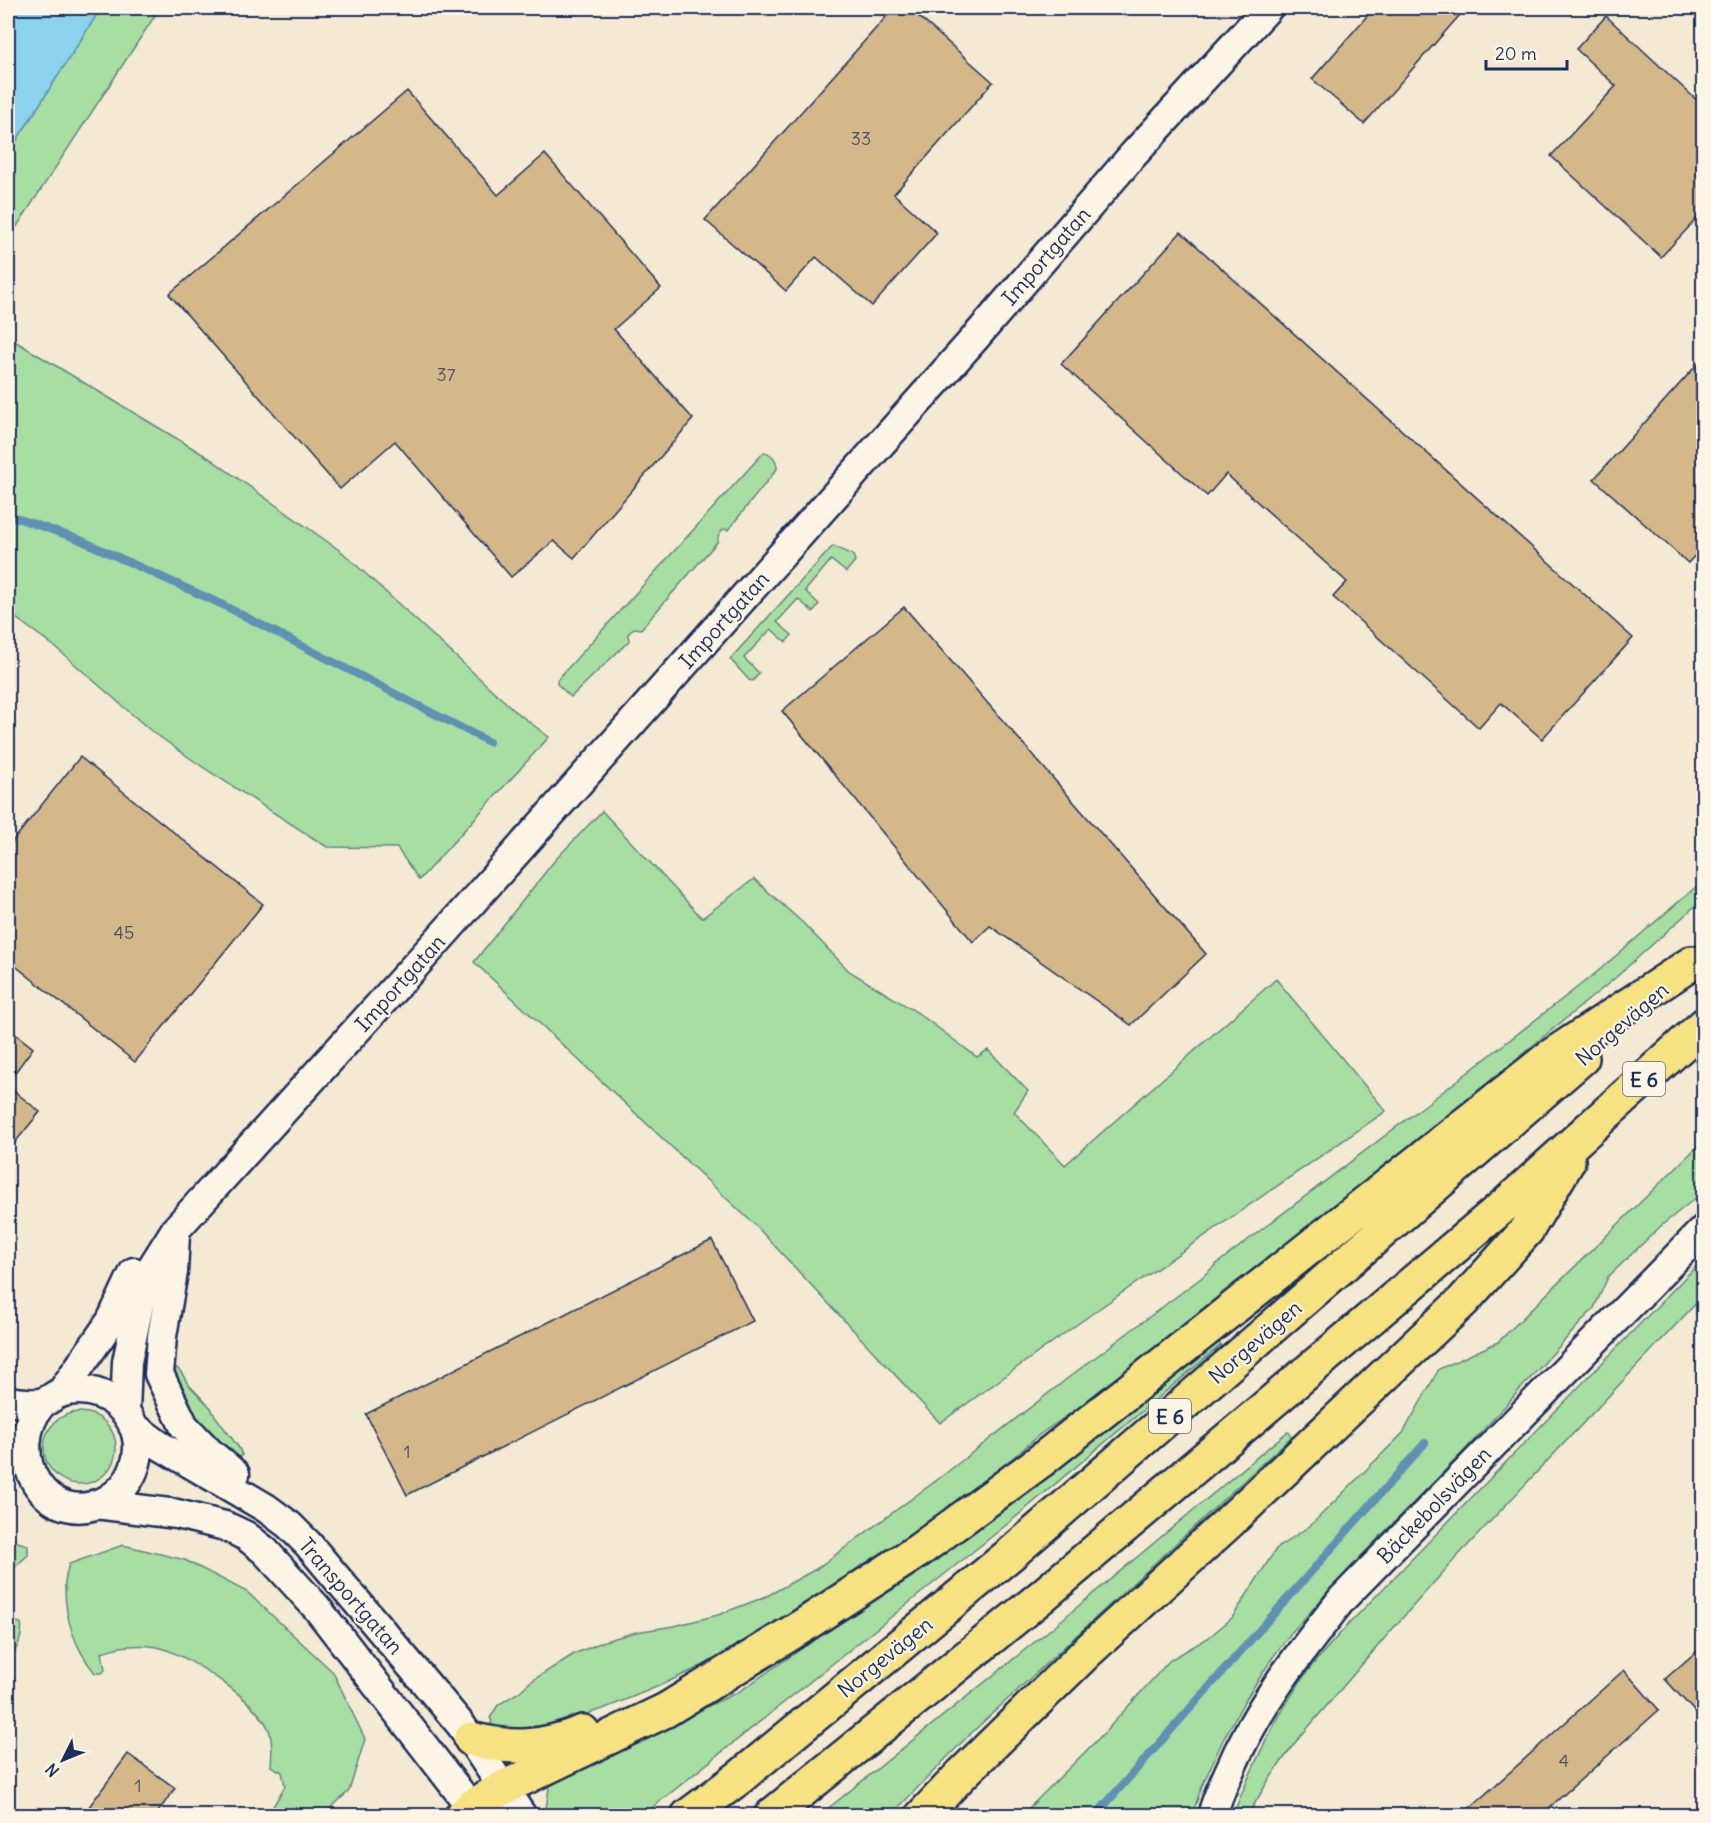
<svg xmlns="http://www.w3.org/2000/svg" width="1711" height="1823" font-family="Delius,sans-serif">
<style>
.green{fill:#a7dea2;stroke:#618680;stroke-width:1.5}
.water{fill:#8bd2ed;stroke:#5e91b4;stroke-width:1.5}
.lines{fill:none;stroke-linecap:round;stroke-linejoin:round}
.stream{stroke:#5e91b4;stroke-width:8}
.building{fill:#d4b889;stroke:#1b2f5e;stroke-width:1.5}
.minor-casing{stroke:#1b2f5e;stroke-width:33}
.highway-casing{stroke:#1b2f5e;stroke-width:38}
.minor{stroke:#fcf5e5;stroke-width:28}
.highway{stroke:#f7e281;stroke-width:33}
.labels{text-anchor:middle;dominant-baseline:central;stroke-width:4.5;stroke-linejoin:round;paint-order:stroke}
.number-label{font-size:18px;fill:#495169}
.shield{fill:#fcf5e5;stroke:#5e6a86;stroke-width:1.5}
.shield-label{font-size:20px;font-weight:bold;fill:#1b2f5e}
.street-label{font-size:21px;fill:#1b2f5e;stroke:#fcf5e5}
</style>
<rect width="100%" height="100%" fill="#f4e9d3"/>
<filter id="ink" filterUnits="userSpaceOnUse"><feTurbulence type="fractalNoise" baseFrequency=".0167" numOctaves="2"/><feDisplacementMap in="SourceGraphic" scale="12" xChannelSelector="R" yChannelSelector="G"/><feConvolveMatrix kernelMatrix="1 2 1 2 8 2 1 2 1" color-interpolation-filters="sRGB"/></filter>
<g filter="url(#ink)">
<!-- green -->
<path class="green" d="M 101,8 L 160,8 L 8,240 L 8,154 Z
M 8,337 L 209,458 L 342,552 L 515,711 L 549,737 L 419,880 L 397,848 L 327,847 L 204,768 L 150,730 L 54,646 L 8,612 Z
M 764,452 C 773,454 777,461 777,469 L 728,530 L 724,529 C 720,532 717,535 718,541 L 641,629 L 634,628 L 628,634 L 629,641 L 571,697 L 557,684 L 557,680 Z
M 833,546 L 853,555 L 855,561 L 846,572 L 831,560 L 805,591 L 819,604 L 813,612 L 798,599 L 777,622 L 792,635 L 786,642 L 771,629 L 744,658 L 759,673 L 753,681 L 749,680 L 730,659 Z
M 602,811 L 702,918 L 754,879 L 803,923 L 849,971 L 918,1013 L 977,1057 L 988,1050 L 1028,1091 L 1014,1112 L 1065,1165 L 1276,979 L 1386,1111 L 1100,1308 L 940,1423 L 757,1227 L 474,962 L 555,860 Z
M 1703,881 L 1703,899 L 1614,979 L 1520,1056 L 1521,1063 L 1404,1155 L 1316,1221 L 1272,1258 L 1237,1281 L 1162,1342 L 1151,1354 L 1114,1384 L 1040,1434 L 1020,1452 L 905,1542 L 773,1626 L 710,1662 L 659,1686 L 603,1709 L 566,1720 L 523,1736 L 490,1726 L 492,1721 L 490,1718 L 498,1705 L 519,1692 L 530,1682 L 574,1654 L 605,1641 L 636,1632 L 674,1626 L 718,1615 L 767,1596 L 816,1569 L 937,1480 L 1077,1371 L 1201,1278 L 1219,1262 L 1462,1077 L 1597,972 Z
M 1703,1141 L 1703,1192 L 1662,1225 L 1608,1277 L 1594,1308 L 1466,1449 L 1362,1555 L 1290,1634 L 1273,1657 L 1244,1702 L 1223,1740 L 1202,1786 L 1192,1815 L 1022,1815 L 1105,1732 L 1170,1660 L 1208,1638 L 1232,1618 L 1276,1549 L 1311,1525 L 1403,1433 L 1439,1369 L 1498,1342 Z
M 1703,1259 L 1703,1296 L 1454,1560 L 1389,1633 L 1294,1744 L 1268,1781 L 1248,1815 L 1233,1815 C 1251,1769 1272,1724 1300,1682 C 1313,1662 1330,1645 1345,1628 Z
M 1217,1342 L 1219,1342 L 1221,1345 L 1005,1526 L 643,1815 L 545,1816 L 549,1788 L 553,1779 L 740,1691 L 909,1575 L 1134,1409 Z
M 177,1368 L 181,1372 L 188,1384 L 211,1408 L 213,1413 L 239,1448 L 242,1455 L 239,1461 L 203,1431 L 177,1382 L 175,1369 Z
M44 1448a36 36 0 1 1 72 0a36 36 0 1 1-72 0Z
M 1287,1432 L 1290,1433 L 1291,1437 L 968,1736 L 891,1815 L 820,1815 L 1052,1628 Z
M 8,1535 L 14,1541 L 28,1545 L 28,1555 L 16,1566 L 8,1569 Z
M 123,1545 L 185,1560 L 247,1592 L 333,1672 L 365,1739 L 349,1791 L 323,1815 L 268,1815 L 285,1786 L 282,1772 L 271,1766 C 272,1755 273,1741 269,1730 C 258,1701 186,1653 157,1647 C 138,1644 119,1646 102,1652 L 105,1670 L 102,1673 L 95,1673 C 76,1649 65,1619 65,1588 C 64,1580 67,1572 69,1564 Z
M 8,1620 L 21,1623 C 24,1638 15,1651 8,1663 Z"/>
<!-- water -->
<path class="water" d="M 8,8 L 101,8 L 8,154 Z"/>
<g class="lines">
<!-- stream -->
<path class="stream" d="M 8,515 L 78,539 L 221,604 L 489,742
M 1095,1816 L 1425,1443"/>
</g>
<!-- building -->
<path class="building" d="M 894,8 L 909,8 L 993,82 L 894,194 L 937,233 L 872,306 L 816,257 L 786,291 L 705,220 Z
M 1374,8 L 1466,8 L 1364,124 L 1312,79 Z
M 1606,16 L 1704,107 L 1704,211 L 1661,257 L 1551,156 L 1616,86 L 1576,49 Z
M 407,91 L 498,195 L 545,154 L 661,288 L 614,329 L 693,419 L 574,558 L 554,541 L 511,577 L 395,441 L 340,489 L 169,294 Z
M 1181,232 L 1633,638 L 1542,739 L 1501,703 L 1479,728 L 1333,597 L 1347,582 L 1226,474 L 1207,496 L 1061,364 Z
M 1704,357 L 1704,546 L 1688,563 L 1594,479 Z
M 904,607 L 1206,954 L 1131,1025 L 990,926 L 973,942 L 782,711 Z
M 80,757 L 263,904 L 135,1062 L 8,960 L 8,847 Z
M 8,1028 L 33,1048 L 8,1082 Z
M 8,1086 L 40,1112 L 8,1151 Z
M 712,1240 L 753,1321 L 407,1495 L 366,1414 Z
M 1704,1645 L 1704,1722 L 1665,1679 Z
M 1624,1670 L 1659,1710 L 1541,1815 L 1462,1815 Z
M 128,1754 L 175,1788 L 156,1815 L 83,1815 Z"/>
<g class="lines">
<!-- minor casing -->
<g class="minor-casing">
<path id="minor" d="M 175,1234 L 173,1272 L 162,1336 L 159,1374 L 184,1426 L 210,1453 L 235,1474
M 61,1393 L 111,1321 L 134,1272
M 8,1401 C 17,1402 36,1405 44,1402 C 50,1400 54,1395 60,1393 C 87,1384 117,1396 131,1421 C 139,1436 140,1453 134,1469 C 129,1482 119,1493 107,1500 C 46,1533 0,1452 43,1402
M 125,1412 L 127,1362 L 144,1280 L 176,1229 L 432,947 L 975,338 L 1133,155 L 1268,8
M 133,1426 L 159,1445 L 266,1508 L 289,1525 L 308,1544 L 461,1725 L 522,1816
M 96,1504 L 177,1514 L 225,1526 L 246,1536 L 265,1551 L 317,1608 L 478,1816
M 1212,1816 C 1216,1800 1222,1787 1229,1772 C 1257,1706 1298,1655 1342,1599 L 1704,1229"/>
</g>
<!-- highway casing -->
<g class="highway-casing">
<path id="highway" d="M 471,1739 C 512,1750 543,1748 583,1732
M 462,1816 L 471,1807 L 503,1788 L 666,1710 L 801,1627 L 918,1551 L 1039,1462 L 1551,1056 L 1692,963
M 688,1816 L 740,1777 L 1013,1552 L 1582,1058
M 771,1816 L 1041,1597 L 1507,1203 L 1704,1025
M 922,1816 L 962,1774 L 1089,1650 L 1230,1521 L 1463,1301 L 1527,1230 L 1568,1161"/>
</g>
<!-- minor -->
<use href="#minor" class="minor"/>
<!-- highway -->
<use href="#highway" class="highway"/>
</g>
</g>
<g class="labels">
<!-- number labels -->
<g class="number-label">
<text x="861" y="138">33</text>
<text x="446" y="374">37</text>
<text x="124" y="932">45</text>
<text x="407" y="1451">1</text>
<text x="1564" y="1760">4</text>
<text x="138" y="1785">1</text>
</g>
<!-- shield labels -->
<g class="shield">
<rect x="1623" y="1062" width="42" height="34" rx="4.5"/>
<rect x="1149" y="1399" width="42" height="34" rx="4.5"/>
</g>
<g class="shield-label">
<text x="1644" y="1079">E 6</text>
<text x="1170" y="1416">E 6</text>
</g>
<!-- street labels -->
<g class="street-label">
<text transform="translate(1046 256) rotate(-49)">Importgatan</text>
<text transform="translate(724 620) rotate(-48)">Importgatan</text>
<text transform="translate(400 983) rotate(-48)">Importgatan</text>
<text transform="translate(1622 1024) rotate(-41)">Norgevägen</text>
<text transform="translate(1255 1342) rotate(-41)">Norgevägen</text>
<text transform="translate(1434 1505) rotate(-46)">Bäckebolsvägen</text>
<text transform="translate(351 1596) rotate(49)">Transportgatan</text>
<text transform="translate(885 1657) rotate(-39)">Norgevägen</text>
</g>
</g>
<!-- margin -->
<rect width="1711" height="1823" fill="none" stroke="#fcf5e5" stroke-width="30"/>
<rect x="15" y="15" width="1681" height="1793" fill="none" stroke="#1b2f5e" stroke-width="2" filter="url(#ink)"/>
<!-- north arrow -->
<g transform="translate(63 1760) rotate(227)" stroke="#fcf5e5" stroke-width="4.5" paint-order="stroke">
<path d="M0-4.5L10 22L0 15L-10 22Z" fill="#1b2f5e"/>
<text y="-9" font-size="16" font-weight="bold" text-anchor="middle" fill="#1b2f5e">N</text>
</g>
<!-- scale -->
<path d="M1486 60v9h81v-9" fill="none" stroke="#1b2f5e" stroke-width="3"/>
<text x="1495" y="60" font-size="18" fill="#1b2f5e" stroke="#fcf5e5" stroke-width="4.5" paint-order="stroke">20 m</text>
</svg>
